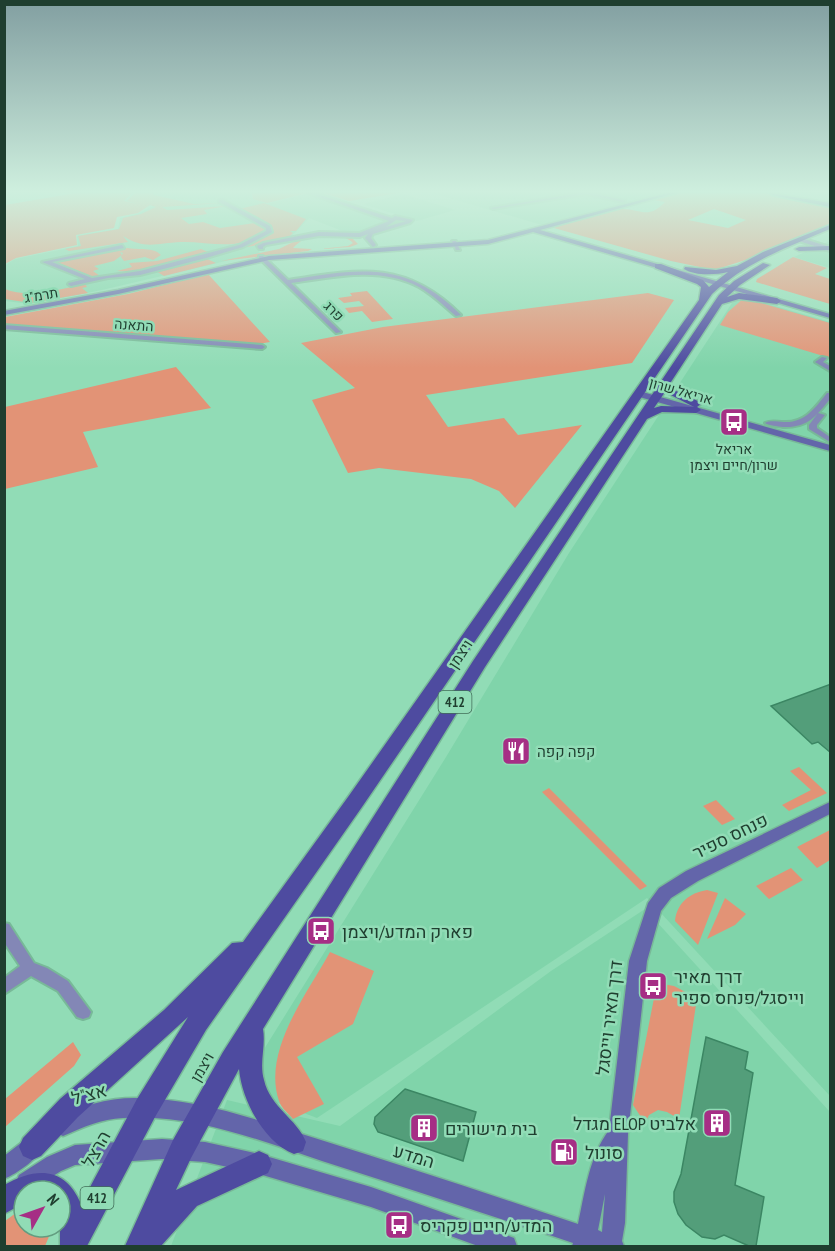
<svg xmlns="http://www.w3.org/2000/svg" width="835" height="1251" font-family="'PT Sans Narrow',Heebo,sans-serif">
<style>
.built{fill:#80d4aa}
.green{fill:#e29376;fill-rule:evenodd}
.building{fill:#539e7a;stroke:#3b8663;stroke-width:1.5}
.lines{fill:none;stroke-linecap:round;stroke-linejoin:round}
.street-casing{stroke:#78b998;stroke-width:4}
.secondary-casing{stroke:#78b998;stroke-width:3}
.primary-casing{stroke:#78b998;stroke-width:3}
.street{fill:#8387b6;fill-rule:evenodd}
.secondary{fill:#6365aa;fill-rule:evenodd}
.primary{fill:#4e4ba0;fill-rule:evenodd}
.labels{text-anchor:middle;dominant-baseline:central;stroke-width:5;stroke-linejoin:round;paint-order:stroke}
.far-street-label{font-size:14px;fill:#1f3e2f;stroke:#91dcb6}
.far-poi-label{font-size:14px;fill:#1f3e2f;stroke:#91dcb6}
.shield{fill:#91dcb6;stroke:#416d58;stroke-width:1.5}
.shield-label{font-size:14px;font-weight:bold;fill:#1f3e2f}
.street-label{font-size:15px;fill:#1f3e2f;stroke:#91dcb6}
.poi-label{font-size:15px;fill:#1f3e2f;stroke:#91dcb6;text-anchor:start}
.near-street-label{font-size:18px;fill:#1f3e2f;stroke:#91dcb6}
.near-poi-label{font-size:18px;fill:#1f3e2f;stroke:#91dcb6;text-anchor:start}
</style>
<rect width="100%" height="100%" fill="#91dcb6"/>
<!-- built -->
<path class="built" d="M 134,193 L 250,193 L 252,198 L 268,204 L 305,194 L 383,219 L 385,222 L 360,231 L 345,232 L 309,218 L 289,239 L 257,246 L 260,253 L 102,290 L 30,304 L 5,301 L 5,266 L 7,264 L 15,259 L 78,246 L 77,236 L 118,229 L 120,218 L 137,214 L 153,206 L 126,201 Z
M 432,193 L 677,193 L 549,227 Z
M 403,194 L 455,210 L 417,221 L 363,204 Z
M 830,241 L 830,268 L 794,257 Z
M 744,297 L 830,322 L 830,1096 L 647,898 L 317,1118 L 267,1099 L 261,1054 L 446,757 L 569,553 L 732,303 Z
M 645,909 L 830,1112 L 830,1246 L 171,1246 L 227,1100 L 340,1126 L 551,971 Z"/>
<!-- green -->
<path class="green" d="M 76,193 L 132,193 L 124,201 L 138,204 L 127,201 L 135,193 L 153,193 L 154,195 L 194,204 L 221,203 L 223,203 L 162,207 L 167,210 L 227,206 L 204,210 L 207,214 L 181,218 L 189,224 L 203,222 L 220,228 L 255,223 L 266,230 C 242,253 209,241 181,242 C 156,243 145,250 123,236 L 128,242 L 69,251 L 65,249 L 81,246 L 78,236 L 119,229 L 123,218 L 141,214 L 156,207 L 150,205 L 138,213 L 117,217 L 114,228 L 76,235 L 77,245 L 16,258 L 5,264 L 5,205 Z
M 252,193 L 307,193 L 267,203 L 253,199 Z
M 323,193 L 398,193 L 349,201 Z
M 679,193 L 764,193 L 830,207 L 830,224 L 755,257 L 714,270 L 671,261 L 554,228 C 560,224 613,209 622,209 C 641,209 648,220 665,202 L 654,200 ZM 714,209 L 746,220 L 728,228 L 688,220 Z
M 264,203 L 306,219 L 296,231 L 290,231 L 293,233 L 287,239 L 247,247 L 245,246 L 272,233 L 273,228 L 239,209 Z
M 317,235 L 350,236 L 358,244 L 350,247 L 319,249 L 348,246 L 353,243 C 344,233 318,234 305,239 C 300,241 296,245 293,248 L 312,249 L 308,251 L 221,261 L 279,249 L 297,240 Z
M 127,248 C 138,250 154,247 161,255 L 153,260 L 145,257 L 124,261 L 121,257 L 123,253 L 120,252 L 122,255 L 114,261 L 94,266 L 99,269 L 93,271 L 100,276 L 94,277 L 56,262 L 58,259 Z
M 201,249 L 208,252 L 203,256 L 136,272 L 117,271 L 132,267 L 129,263 L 157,261 Z
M 793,257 L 827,268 L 815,274 L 830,279 L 830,304 L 756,282 L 757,279 Z
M 205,258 L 216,263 L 164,276 L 156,271 Z
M 208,274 L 270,342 L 258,344 L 5,325 L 5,317 L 128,294 Z
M 85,284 L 87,287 L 82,288 L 88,293 L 31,303 L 5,299 L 5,289 C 29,299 60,289 85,284 Z
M 367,291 L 393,319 L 372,322 L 362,311 L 349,313 L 345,308 L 364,306 L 359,301 L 344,303 L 338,298 L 352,296 L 350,293 Z
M 648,293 L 674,300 L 632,363 L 426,395 L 448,427 L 504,418 L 518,435 L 582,425 L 515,508 L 499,491 L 471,479 L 379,468 L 348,473 L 312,400 L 355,388 L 301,343 L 383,327 Z
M 744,298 L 830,323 L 830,358 L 720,325 L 728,312 Z
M 176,367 L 211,408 L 83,432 L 98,467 L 5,489 L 5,407 Z
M 799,767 L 827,793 L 789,811 L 782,805 L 811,790 L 790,771 Z
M 549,788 L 647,886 L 640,890 L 542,792 Z
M 716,800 L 735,819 L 722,825 L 703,806 Z
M 830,830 L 830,860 L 817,868 L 797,847 Z
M 791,868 L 803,880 L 769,899 L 756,886 Z
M 707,890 L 718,893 L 698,945 L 675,921 C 677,903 689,893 707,890 Z
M 725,898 L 746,914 L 735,925 L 707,939 Z
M 330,952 L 374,971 L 353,1024 L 297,1057 L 324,1104 L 293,1119 C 289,1114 281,1108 279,1101 C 262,1051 307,994 330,952 Z
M 657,983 L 674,986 L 697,998 L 679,1119 L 667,1112 L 658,1110 L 649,1115 L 645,1123 L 633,1105 Z
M 73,1042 L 81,1055 L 74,1066 L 5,1127 L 5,1099 Z
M 24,1207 L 24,1227 L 53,1227 L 45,1246 L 5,1246 L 5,1221 Z"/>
<!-- building -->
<path class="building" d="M 831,684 L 831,753 L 818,742 L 812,744 L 771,706 Z
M 706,1037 L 748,1052 L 745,1069 L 753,1073 L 735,1185 L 764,1197 L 756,1246 L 749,1246 L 724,1235 L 715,1239 L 702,1237 L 686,1225 L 678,1214 L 674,1202 L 674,1192 L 681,1174 Z
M 405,1089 L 476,1112 L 463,1161 L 378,1132 L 374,1124 L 375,1117 Z"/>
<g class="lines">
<!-- street casing -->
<g class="street-casing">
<path id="street" d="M 308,193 L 314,193 L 392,218 L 395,216 L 413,220 L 410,223 L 373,234 L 371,238 L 376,245 L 373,247 L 365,238 L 368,234 L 360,237 L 319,236 L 266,245 L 263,247 L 263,249 L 259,249 L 257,246 L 263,243 L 319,232 L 359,233 L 389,221 ZM 396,220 L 406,221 L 386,227 Z
M 579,193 L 593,193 L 625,201 L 623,202 L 586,194 L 493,209 L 491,208 Z
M 219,200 L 223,200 L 270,226 L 272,232 L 243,247 L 206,258 L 140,275 L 108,278 L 71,286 L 68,284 L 69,283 L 85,279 L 42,262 L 122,245 L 124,248 L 52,262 L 92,278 L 140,271 L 239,245 L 266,231 L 266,228 L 219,202 Z
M 801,238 L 830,247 L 830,251 L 799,241 Z
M 452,241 L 456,241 L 460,250 L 456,250 Z
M 259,256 L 263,256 L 288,280 C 358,269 406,259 461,315 L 456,316 C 444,306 433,295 419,287 C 379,266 334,277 291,283 L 341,332 L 336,333 L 259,258 Z
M 4,325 L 262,345 L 265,347 L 262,349 L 4,329 Z
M 822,357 L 827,358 L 823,362 L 830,366 L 830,371 L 815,362 Z
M 827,393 L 830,393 L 830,399 C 816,416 808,428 783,427 C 777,426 770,426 765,423 C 771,420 777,422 784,422 C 805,423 815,408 827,393 Z
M 818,413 L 825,415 L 817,425 L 817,428 L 830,437 L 830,442 L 809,429 L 809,425 Z
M 4,923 L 9,924 L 34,963 L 47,968 L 68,981 L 91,1012 L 89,1017 L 83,1019 L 77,1017 L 58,991 L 31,976 L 4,994 L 4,978 L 20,966 L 4,942 Z"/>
</g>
<!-- secondary casing -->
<g class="secondary-casing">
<path id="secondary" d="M 668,193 L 676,193 L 540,230 L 830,314 L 830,318 L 533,232 L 488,244 L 269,260 L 118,294 L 4,315 L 4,311 L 118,290 L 269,256 L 488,240 Z
M 770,193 L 830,203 L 830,207 L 772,195 Z
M 639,391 L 830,445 L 830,451 L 636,396 L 636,392 Z
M 830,802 L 830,814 L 698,881 L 671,898 L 661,911 L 647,961 L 628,1134 L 625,1223 L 622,1241 L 624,1246 L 572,1246 L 573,1243 C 490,1215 406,1188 322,1161 C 258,1140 192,1113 123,1118 C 101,1119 84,1127 63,1136 L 56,1133 L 53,1126 L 56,1119 C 80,1106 106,1098 135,1098 C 199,1098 260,1121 321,1140 C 407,1167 492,1195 578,1224 C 585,1192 589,1157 609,1130 L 629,961 L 648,903 L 659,888 L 686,871 ZM 605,1194 L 602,1232 L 598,1230 Z
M 33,1136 L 40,1139 L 43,1146 C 38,1159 18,1173 4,1179 L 4,1156 L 26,1139 Z
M 162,1139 L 205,1142 L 259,1154 L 371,1187 L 506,1235 L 514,1238 L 517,1246 L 478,1246 L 371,1207 L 259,1174 L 205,1162 L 162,1159 L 75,1165 L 61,1171 L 29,1191 L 19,1189 L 16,1182 L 19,1175 L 47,1157 L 75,1145 Z"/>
</g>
<!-- primary casing -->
<g class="primary-casing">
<path id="primary" d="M 830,225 L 830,229 C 788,247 746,262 712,294 L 362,807 L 206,1030 L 155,1117 L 87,1246 L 60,1246 L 60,1191 L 24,1191 L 24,1203 L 4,1214 L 4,1185 C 36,1167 65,1166 81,1204 L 137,1099 L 188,1017 L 78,1117 L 41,1156 L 32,1160 L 23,1156 L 19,1147 L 23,1138 L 60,1099 L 164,1010 L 232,943 L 243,942 L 348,797 L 699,300 L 701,287 L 697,284 L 655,268 L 655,264 L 661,264 L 703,280 L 709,287 L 728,272 C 715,275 695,276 684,269 L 685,267 L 716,270 L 737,266 L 763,252 Z
M 830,246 L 829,250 L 799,251 L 795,249 L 799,247 Z
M 763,263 L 770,265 L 740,285 L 727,297 L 739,293 L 777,298 L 781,301 L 777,304 L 739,299 L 722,304 L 669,385 L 676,391 L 700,402 L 701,404 L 697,407 L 701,410 L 696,413 L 662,412 L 647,419 L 485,667 L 263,1029 C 266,1046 259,1063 264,1080 C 270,1107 297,1119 306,1142 L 303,1151 L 294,1154 C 264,1142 242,1101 239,1069 L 191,1158 L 176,1190 L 259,1151 L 268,1155 L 272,1164 L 268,1173 L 197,1206 L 161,1246 L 125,1246 L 173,1140 L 223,1052 L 473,661 L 719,295 L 734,281 ZM 665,392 L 694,407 L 661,406 L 654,408 Z"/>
</g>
<!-- street -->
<use href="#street" class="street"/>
<!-- secondary -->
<use href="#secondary" class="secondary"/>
<!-- primary -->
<use href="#primary" class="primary"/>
</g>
<!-- sky -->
<linearGradient id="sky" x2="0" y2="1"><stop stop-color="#829fa1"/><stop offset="0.52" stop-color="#ceefde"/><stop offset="1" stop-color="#ceefde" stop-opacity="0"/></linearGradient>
<rect width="835" height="368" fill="url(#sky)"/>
<!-- icons -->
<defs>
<g id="bus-square" transform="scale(1.5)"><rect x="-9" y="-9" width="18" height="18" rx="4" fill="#a62e85" stroke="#91dcb6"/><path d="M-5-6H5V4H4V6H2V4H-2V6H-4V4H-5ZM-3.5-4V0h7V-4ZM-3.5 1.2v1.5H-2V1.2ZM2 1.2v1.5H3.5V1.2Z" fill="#fff"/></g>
<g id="restaurant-square" transform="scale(1.5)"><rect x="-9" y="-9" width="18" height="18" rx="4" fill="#a62e85" stroke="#91dcb6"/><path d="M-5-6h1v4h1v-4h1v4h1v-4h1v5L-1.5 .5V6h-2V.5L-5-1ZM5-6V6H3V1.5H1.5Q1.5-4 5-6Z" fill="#fff"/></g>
<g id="building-square" transform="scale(1.5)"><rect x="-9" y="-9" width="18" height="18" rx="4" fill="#a62e85" stroke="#91dcb6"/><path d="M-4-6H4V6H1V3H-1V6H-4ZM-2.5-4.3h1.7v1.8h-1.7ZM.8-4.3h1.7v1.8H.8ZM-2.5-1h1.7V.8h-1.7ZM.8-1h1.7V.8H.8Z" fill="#fff"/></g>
<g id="fuel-square" transform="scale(1.5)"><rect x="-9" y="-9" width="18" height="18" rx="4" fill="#a62e85" stroke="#91dcb6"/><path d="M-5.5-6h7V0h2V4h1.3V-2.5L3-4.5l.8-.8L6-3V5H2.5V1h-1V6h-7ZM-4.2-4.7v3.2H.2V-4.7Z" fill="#fff"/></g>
</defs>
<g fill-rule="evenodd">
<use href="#bus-square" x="734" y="422"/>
<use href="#restaurant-square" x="516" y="751"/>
<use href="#bus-square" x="321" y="931"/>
<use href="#bus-square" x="653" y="986"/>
<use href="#building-square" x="717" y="1123"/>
<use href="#building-square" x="424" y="1128"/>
<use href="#fuel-square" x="564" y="1152"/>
<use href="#bus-square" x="399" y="1225"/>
</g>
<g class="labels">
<!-- far-street labels -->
<g class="far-street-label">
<text transform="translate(41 295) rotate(-10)">תרמ"ג</text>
<text transform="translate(334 311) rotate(45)">פרג</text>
<text transform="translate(134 325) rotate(4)">התאנה</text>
<text transform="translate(681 391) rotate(16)">אריאל שרון</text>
</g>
<!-- far-poi labels -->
<g class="far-poi-label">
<text x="734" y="449">אריאל<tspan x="734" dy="16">שרון/חיים ויצמן</tspan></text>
</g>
<!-- shield labels -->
<g class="shield">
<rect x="438.5" y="691" width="33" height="22" rx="4.5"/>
<rect x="80.5" y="1187" width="33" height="22" rx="4.5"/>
</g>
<g class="shield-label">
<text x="455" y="702">412</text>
<text x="97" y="1198">412</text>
</g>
<!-- street labels -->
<g class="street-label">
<text transform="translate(460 654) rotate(-57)">ויצמן</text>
<text transform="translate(202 1067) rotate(-60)">ויצמן</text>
</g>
<!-- poi labels -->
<g class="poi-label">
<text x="537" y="751">קפה קפה</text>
</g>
<!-- near-street labels -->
<g class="near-street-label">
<text transform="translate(730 836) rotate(-26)">פנחס ספיר</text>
<text transform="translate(609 1018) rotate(-83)">דרך מאיר וייסגל</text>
<text transform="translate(89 1094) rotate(-15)">אצ"ל</text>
<text transform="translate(96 1149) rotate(-61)">הרצל</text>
<text transform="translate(414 1156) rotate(17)">המדע</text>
</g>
<!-- near-poi labels -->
<g class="near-poi-label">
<text x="342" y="931">פארק המדע/ויצמן</text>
<text x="674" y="976">דרך מאיר<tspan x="674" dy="21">וייסגל/פנחס ספיר</tspan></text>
<text x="696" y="1123" text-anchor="end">מגדל ELOP אלביט</text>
<text x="445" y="1128">בית מישורים</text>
<text x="585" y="1152">סונול</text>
<text x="420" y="1225">המדע/חיים פקריס</text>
</g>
</g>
<!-- border -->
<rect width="835" height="1251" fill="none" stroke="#1f3e2f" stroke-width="12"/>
<!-- north arrow -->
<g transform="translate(42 1209) rotate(50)"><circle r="28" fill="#91dcb6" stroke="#639d80" stroke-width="1.5"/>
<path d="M0-4.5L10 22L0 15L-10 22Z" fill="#a62e85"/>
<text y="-9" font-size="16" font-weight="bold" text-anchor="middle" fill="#1f3e2f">N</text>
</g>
</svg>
